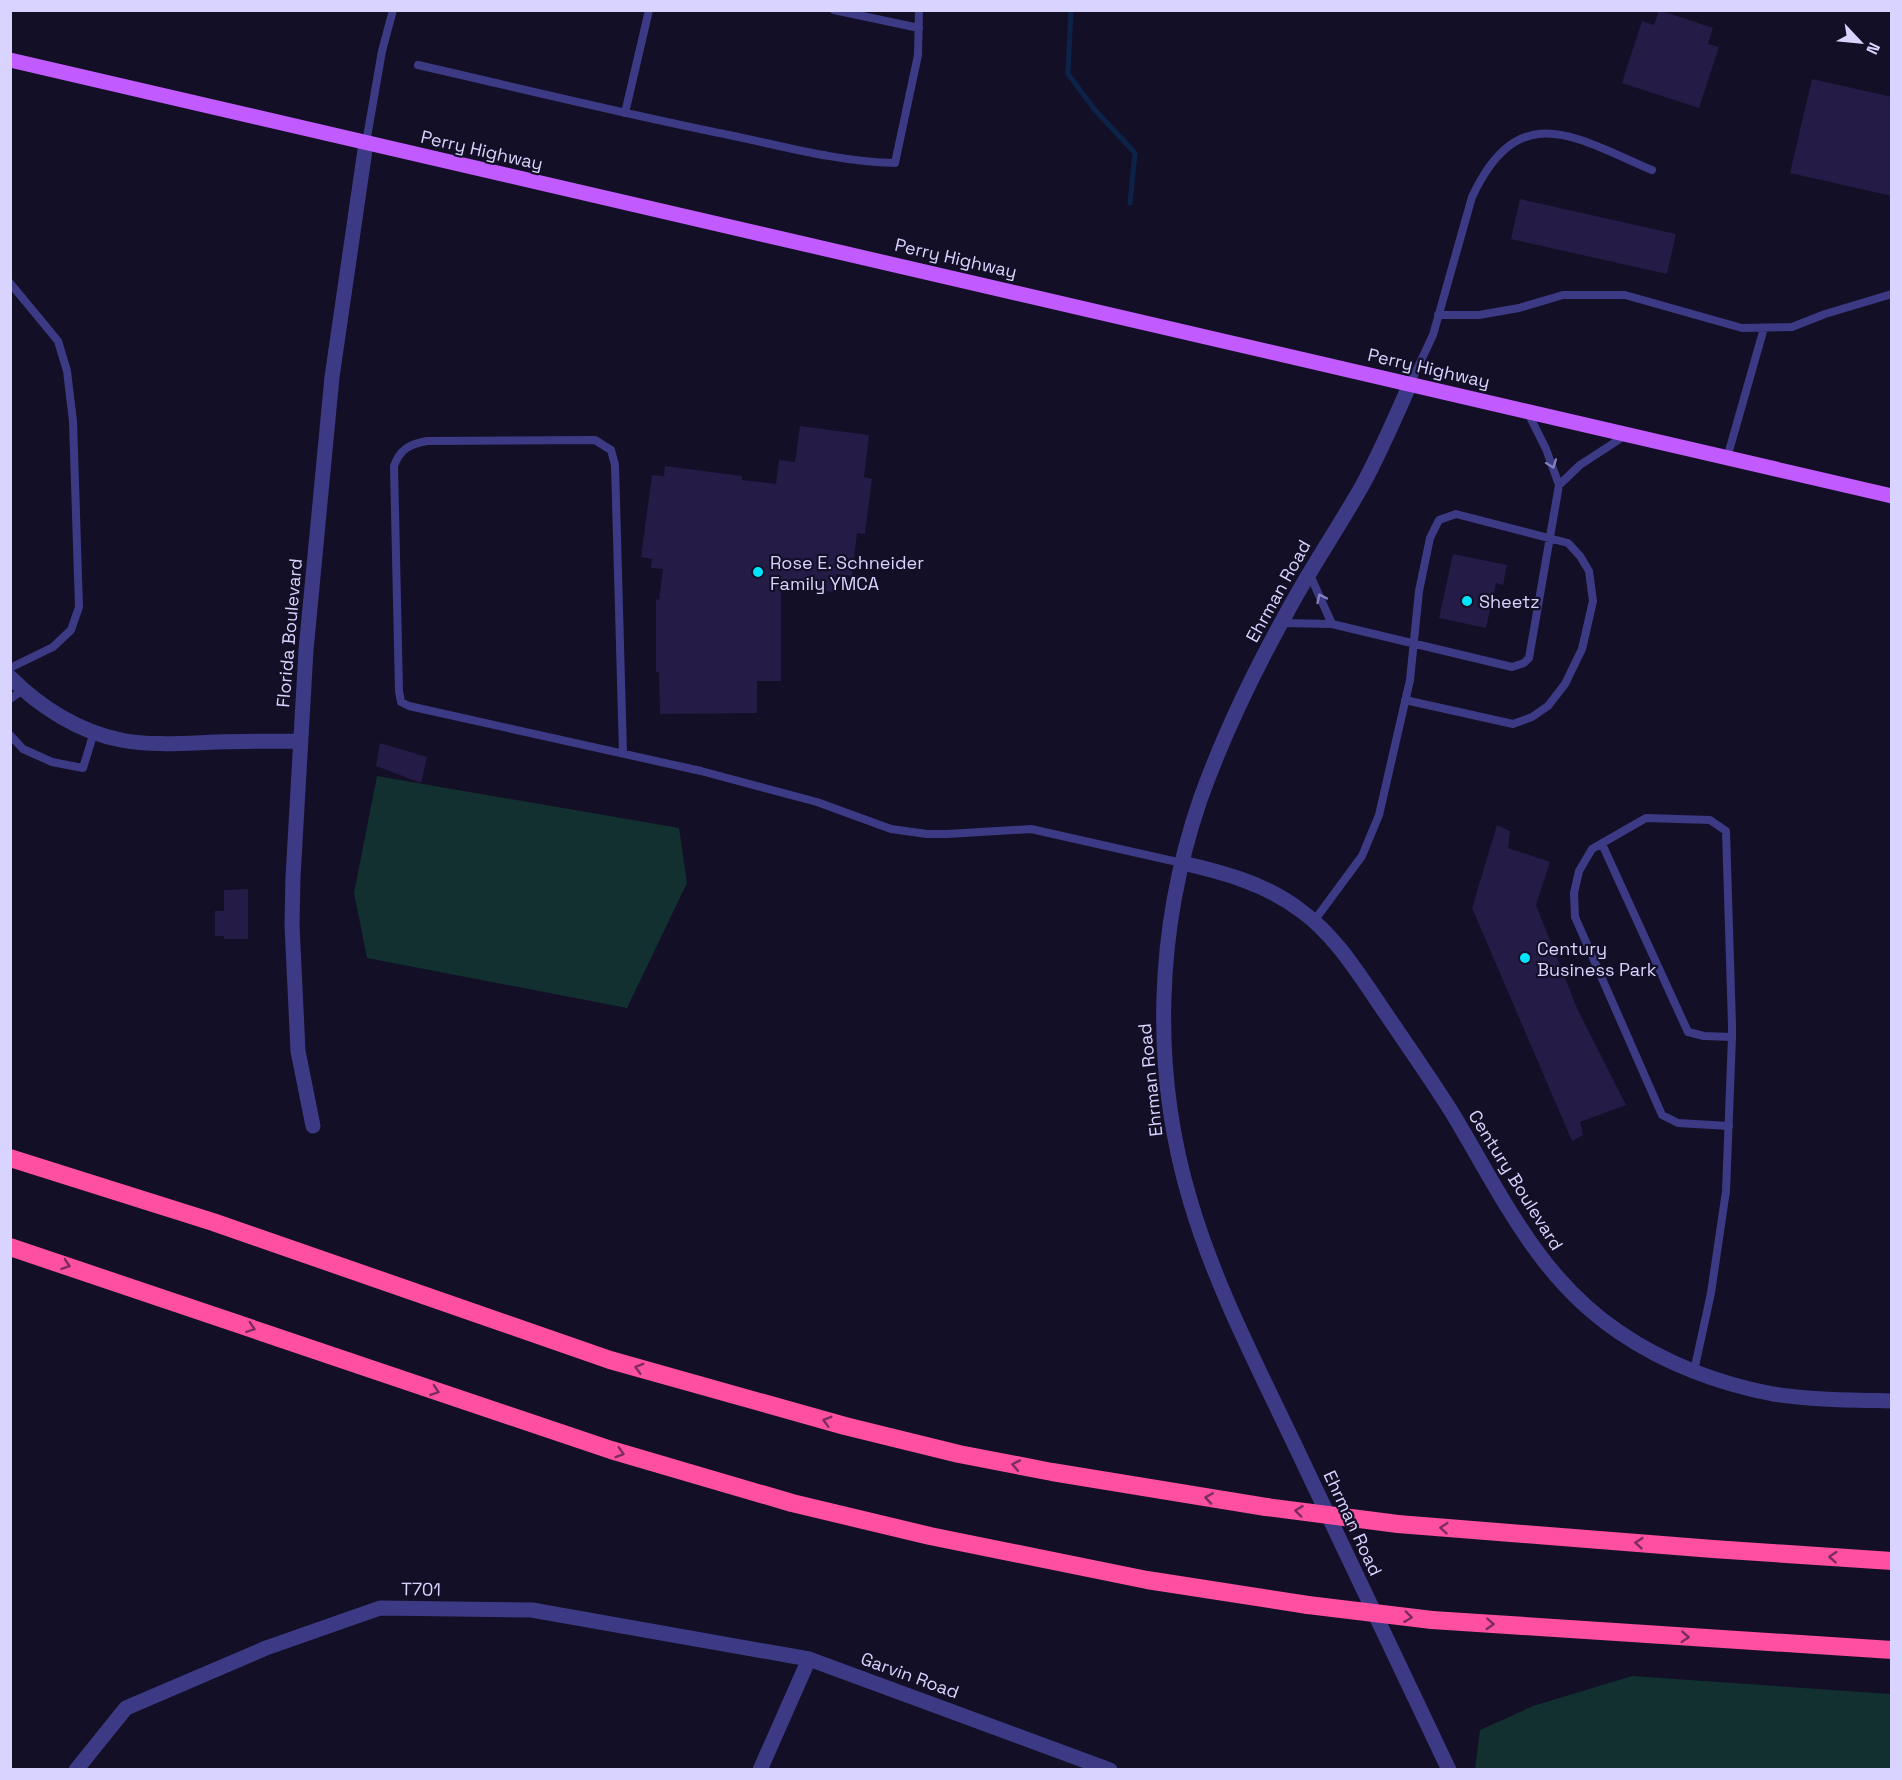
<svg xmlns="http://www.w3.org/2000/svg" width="1902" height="1780" font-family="'Space Grotesk',sans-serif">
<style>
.green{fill:#12302f}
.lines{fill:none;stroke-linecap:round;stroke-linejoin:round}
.stream{stroke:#0c2248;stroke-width:5}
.building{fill:#241b47}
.service{stroke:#3d3a85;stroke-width:8}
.minor{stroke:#3d3a85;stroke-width:15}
.tertiary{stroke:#3d3a85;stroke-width:15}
.primary{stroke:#c25bff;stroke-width:15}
.motorway{stroke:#ff4fa3;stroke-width:18}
.motorway-bridge{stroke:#ff4fa3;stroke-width:18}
.oneway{stroke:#837fbc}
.oneway2{stroke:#7d2c5e}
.poi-dot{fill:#00e5ff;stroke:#130f26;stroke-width:2}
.labels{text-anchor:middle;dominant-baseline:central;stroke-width:4.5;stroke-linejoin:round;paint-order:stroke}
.street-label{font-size:18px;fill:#d9d4ff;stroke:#130f26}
.poi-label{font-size:18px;fill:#d9d4ff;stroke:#130f26;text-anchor:start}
</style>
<rect width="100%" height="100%" fill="#130f26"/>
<!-- green -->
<path class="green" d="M 377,776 L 679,828 L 687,883 L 627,1008 L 367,958 L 354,893 Z
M 1632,1676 L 1891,1694 L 1891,1769 L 1475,1769 L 1480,1730 L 1533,1706 Z"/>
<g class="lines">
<!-- stream -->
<path class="stream" d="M 1071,10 L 1068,74 L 1095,110 L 1135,153 L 1130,203"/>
</g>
<!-- building -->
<path class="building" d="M 1659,10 L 1713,28 L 1708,44 L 1719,47 L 1699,108 L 1622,83 L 1642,21 L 1654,25 Z
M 1812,79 L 1892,97 L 1892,196 L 1790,173 Z
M 1520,199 L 1676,234 L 1667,274 L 1511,239 Z
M 800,426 L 869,435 L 864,477 L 872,479 L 865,534 L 857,533 L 852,576 L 836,574 L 833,592 L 781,585 L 781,681 L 757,681 L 757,713 L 660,714 L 659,672 L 656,672 L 656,599 L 659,600 L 663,569 L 651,568 L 652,559 L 641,557 L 652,475 L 664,476 L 665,466 L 742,476 L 742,480 L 776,484 L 779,460 L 795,462 Z
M 1453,554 L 1507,565 L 1503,585 L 1496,583 L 1486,628 L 1439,618 Z
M 380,743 L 427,757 L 421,783 L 376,766 Z
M 1497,825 L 1510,831 L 1508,848 L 1550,862 L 1536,905 L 1577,1008 L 1626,1105 L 1580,1122 L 1583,1135 L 1572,1141 L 1472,908 Z
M 248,889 L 248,939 L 224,939 L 224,936 L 215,936 L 215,911 L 224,911 L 224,890 Z"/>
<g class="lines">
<!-- service -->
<path class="service" d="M 834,10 L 919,28
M 418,65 C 523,89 628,115 734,136 C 786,147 841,162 895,163 L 918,55 L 919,10
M 625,113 L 649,10
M 366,143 L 382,51 L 393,10
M 10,283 L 58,341 L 67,371 L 73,421 L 79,607 L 71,630 L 53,647 L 10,668
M 1438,315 L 1479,315 L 1519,308 L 1563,295 L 1625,295 L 1742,328 L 1792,327 L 1825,314 L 1892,294
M 1410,384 L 1433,335 L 1472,197 C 1519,97 1574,137 1652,170
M 1528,413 L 1546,449 L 1559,485 L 1580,465 L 1626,435
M 1727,458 L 1764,328
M 1309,573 L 1332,624
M 1281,623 L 1332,624 L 1512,667 L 1524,663 L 1529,658 L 1559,485
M 10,699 L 23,690
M 10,735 L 23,749 L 52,762 L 83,768 L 94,732
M 623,753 L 615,465 L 611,450 L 595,440 L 427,441 C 410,444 400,449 394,466 L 399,691 L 401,702 L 409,706 L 701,771 L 817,802 L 891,829 L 927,834 L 947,834 L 1031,829 L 1182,863
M 1602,844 L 1688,1032 L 1704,1036 L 1732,1037
M 1314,921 L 1362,856 L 1379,815 L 1410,680 L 1419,591 L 1430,538 L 1439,520 L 1456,514 L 1568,543 L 1580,556 L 1589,571 L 1593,601 L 1582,649 L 1565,684 L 1548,706 L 1532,717 L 1513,724 L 1405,700
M 1694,1371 L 1711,1293 L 1726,1191 L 1732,1037 L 1732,1025 L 1726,831 L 1710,820 L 1646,818 L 1592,849 L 1579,871 L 1574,893 L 1575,917 L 1662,1115 L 1678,1123 L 1729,1126"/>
<!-- minor -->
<path class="minor" d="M 10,677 C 40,707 79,732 121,740 C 152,746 186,743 217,742 C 245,741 273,741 300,741
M 1182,863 C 1223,872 1266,884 1300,910 C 1335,935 1358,973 1382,1008 C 1405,1042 1429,1076 1451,1111 C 1501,1193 1537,1277 1619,1332 C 1664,1363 1719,1384 1773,1394 C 1812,1400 1852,1400 1892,1401
M 313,1126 L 298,1051 L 292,925 L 293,877 L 306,650 L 332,377 L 366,143
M 76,1770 L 126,1708 L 266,1648 L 380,1608 L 532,1610 L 809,1659 L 1110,1770
M 760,1770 L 809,1659"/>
<!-- tertiary -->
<path class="tertiary" d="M 1410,384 C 1395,418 1380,453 1362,486 C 1341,523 1317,559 1296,596 C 1259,661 1225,730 1200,800 C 1156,929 1151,1069 1190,1200 C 1216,1289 1261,1373 1300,1456 C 1350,1561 1399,1665 1449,1770"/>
<!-- primary -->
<path class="primary" d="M 10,60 L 1892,496"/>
<!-- motorway -->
<path class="motorway" d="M 10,1158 L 213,1222 L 610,1360 L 845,1426 L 959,1454 L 1052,1472 L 1266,1507
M 10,1247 L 611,1450 L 792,1503 L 930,1536 L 1147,1580 L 1308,1605
M 1398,1524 L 1713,1549 L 1892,1561
M 1432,1620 L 1892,1650"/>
<!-- motorway-bridge -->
<path class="motorway-bridge" d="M 1266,1507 L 1398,1524
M 1308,1605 L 1432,1620"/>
</g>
<!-- one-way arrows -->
<defs><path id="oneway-chevron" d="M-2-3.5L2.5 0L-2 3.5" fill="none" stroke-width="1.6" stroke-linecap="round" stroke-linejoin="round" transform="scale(1.5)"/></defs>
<g class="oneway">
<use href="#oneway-chevron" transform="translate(1552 464) rotate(70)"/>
<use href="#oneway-chevron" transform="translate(1321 598) rotate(-115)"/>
</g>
<g class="oneway2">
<use href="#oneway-chevron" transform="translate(66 1265) rotate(19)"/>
<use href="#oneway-chevron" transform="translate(251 1328) rotate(19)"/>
<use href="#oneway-chevron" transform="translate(639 1368) rotate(-164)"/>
<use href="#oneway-chevron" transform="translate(435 1391) rotate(19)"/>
<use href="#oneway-chevron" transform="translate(827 1421) rotate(-164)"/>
<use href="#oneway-chevron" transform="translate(620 1453) rotate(17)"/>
<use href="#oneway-chevron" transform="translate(1016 1465) rotate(-169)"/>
<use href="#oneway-chevron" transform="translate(1209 1498) rotate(-171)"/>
<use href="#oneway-chevron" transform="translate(1299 1511) rotate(-173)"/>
<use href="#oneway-chevron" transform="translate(1444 1528) rotate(-175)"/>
<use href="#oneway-chevron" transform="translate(1639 1543) rotate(-175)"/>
<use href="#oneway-chevron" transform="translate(1833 1557) rotate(-176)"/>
<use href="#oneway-chevron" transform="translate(1408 1617) rotate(7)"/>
<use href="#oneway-chevron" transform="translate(1490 1624) rotate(4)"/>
<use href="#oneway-chevron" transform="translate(1685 1637) rotate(4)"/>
</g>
<!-- markers -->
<g class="poi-dot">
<circle cx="758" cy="572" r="6"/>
<circle cx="1467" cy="601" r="6"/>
<circle cx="1525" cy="958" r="6"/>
</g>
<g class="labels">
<!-- street labels -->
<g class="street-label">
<text transform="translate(482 150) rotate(13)">Perry Highway</text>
<text transform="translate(956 258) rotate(13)">Perry Highway</text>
<text transform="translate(1429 368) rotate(13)">Perry Highway</text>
<text transform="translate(1278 591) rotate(-61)">Ehrman Road</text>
<text transform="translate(289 633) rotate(-85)">Florida Boulevard</text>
<text transform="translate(1150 1080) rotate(-96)">Ehrman Road</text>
<text transform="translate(1516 1180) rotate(58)">Century Boulevard</text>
<text transform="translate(1353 1523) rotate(65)">Ehrman Road</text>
<text transform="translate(421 1589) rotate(1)">T701</text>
<text transform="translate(910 1675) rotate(20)">Garvin Road</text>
</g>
<!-- poi labels -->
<g class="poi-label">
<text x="770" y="562">Rose E. Schneider<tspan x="770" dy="21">Family YMCA</tspan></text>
<text x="1479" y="601">Sheetz</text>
<text x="1537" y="948">Century<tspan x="1537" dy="21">Business Park</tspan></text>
</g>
</g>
<!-- border -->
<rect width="1902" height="1780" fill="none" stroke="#d9d4ff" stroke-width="24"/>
<!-- north arrow -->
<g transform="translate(1860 42) rotate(116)" stroke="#130f26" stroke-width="4.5" paint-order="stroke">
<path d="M0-4.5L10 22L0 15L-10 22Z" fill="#d9d4ff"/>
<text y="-9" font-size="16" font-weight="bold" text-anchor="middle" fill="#d9d4ff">N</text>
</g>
</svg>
